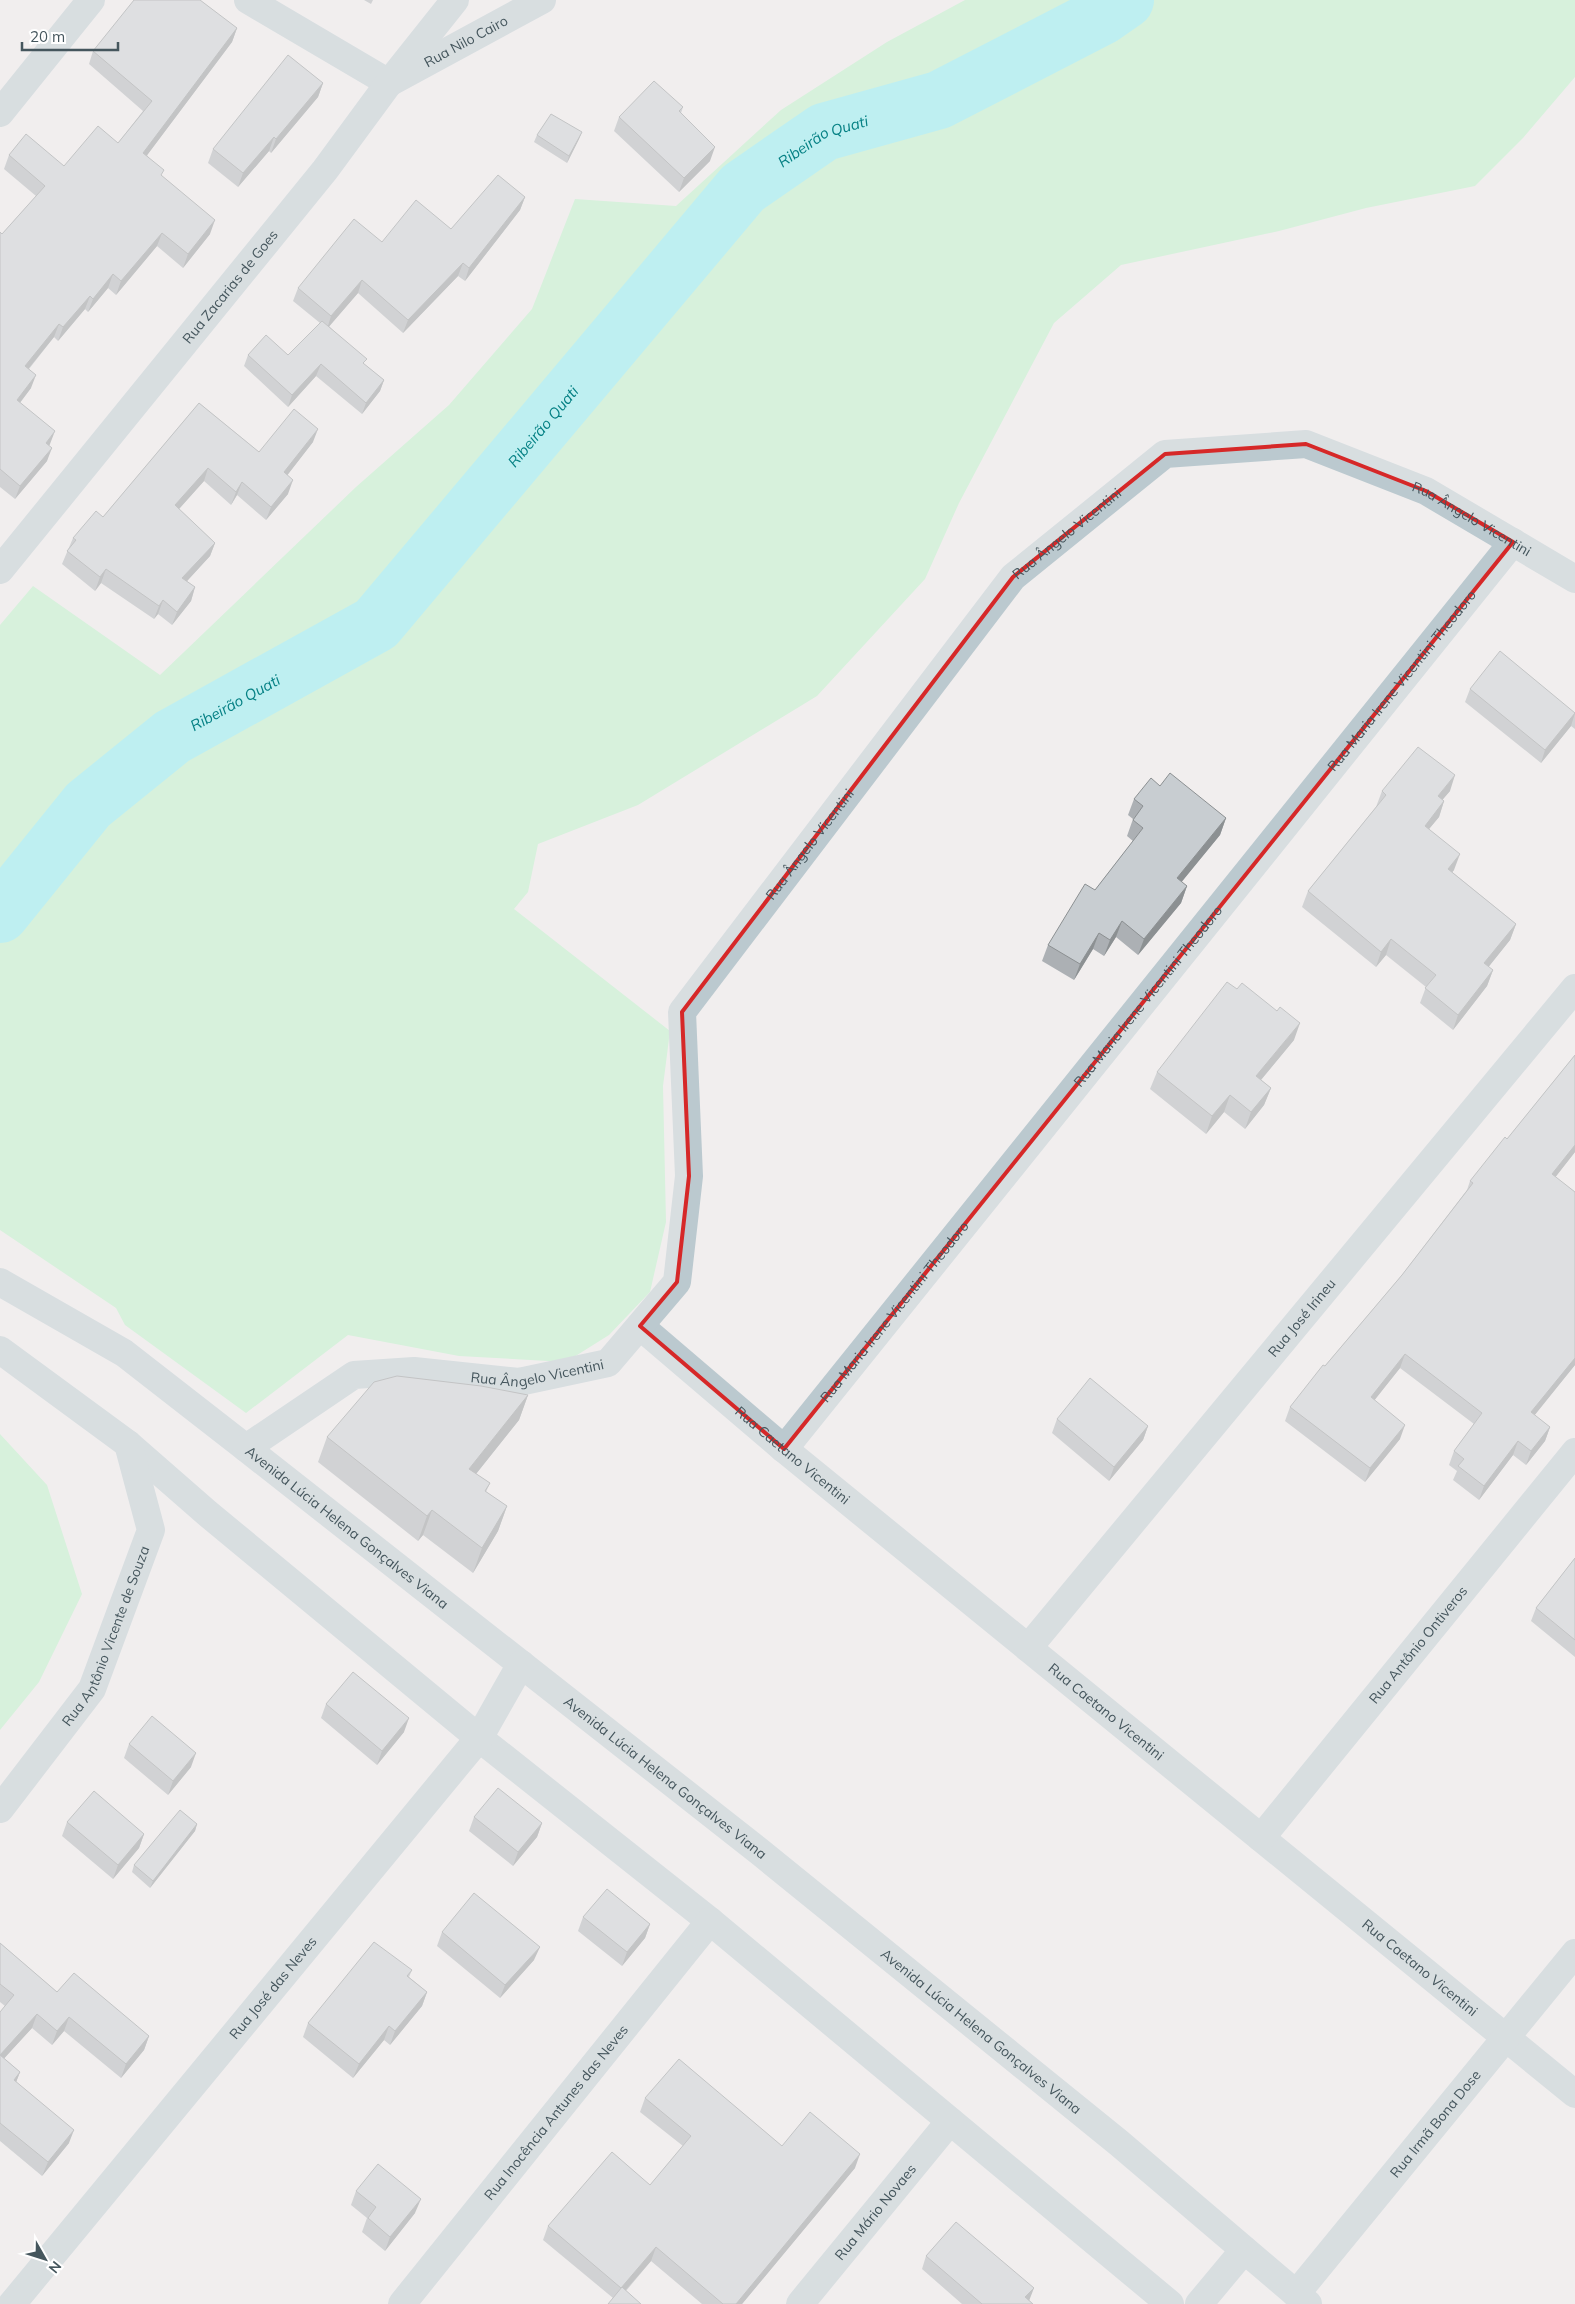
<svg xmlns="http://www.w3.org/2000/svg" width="1575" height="2304" font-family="Mulish,sans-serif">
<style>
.green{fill:#b8f3c5}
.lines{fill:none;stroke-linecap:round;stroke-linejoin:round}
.river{stroke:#82f0f4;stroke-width:58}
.minor{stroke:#bbc9cf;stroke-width:28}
.wall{fill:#acb0b4}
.shaded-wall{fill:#8c9092}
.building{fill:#c8cdd1;stroke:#8c9092}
.marked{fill:none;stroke:#d62828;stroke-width:4;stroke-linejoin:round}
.labels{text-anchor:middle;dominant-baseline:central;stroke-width:4.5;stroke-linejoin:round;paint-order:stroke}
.street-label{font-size:14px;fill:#45565d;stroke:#fff}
.water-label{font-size:15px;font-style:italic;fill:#058084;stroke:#fff}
</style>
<rect width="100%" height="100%" fill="#f1eeee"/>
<!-- green -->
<path class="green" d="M 965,0 L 1575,0 L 1575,77 L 1523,138 L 1475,186 L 1366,208 L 1279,231 L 1121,265 L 1054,323 L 959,503 L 925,579 L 817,696 L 638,805 L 538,844 L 528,892 L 514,909 L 670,1031 L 663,1086 L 666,1222 L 650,1292 L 609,1335 L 566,1362 L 459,1356 L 348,1335 L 246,1413 L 125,1325 L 116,1308 L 0,1230 L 0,625 L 33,586 L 160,675 L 356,487 L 449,405 L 532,309 L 575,199 L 676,206 L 781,110 L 887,42 Z
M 0,1434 L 47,1485 L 82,1594 L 39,1682 L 0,1730 Z"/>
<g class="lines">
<!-- river -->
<path class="river" id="s1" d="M 0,914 L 88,805 L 172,737 L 376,624 L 743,188 L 824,132 L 939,100 L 1102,16 L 1125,0"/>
<!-- minor -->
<g class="minor">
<path id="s2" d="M 248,0 L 389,83 L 542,0"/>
<path d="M 0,113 L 91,0"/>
<path id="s3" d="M 0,570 L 325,170 L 389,83 L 455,0"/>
<path id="s4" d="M 0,1282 L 124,1353 L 246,1448 L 760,1852 L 1119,2143 L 1308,2304"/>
<path id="s5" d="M 640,1326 L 784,1449 L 1575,2094"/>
<path d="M 0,1350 L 128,1444 L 207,1513 L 479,1738 L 710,1921 L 1170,2304"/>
<path id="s6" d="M 246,1448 L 354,1375 L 414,1371 L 519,1382 L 608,1363 L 677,1282 L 689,1176 L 682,1012 L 1013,577 L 1165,454 L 1306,444 L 1426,491 L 1575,579"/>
<path id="s7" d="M 784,1449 L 1513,542"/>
<path id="s8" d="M 1028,1648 L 1575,988"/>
<path id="s9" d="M 0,1809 L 92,1689 L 151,1530 L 128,1444"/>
<path id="s10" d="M 1261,1838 L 1575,1452"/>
<path id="s11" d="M 1296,2294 L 1575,1953"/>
<path id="s12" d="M 12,2304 L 479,1738 L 521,1664"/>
<path id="s13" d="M 402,2304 L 710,1921"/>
<path id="s14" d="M 800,2304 L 950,2121"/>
<path d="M 1199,2304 L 1244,2250"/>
</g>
</g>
<!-- wall -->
<path class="wall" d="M 364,0 L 373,0 L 371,4 Z
M 237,28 L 232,42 L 147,155 L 162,176 L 210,234 L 183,268 L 157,246 L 116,295 L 108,288 L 88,312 L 85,309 L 58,341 L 54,337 L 29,369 L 31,388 L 20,403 L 50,444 L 49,446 L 47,461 L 15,499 L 0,487 L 0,232 L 2,234 L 36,196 L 4,169 L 9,155 L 64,166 L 118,143 L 143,111 L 89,64 L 93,51 Z
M 323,83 L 318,97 L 271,153 L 269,151 L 238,187 L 208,163 L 213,149 Z
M 683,107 L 681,113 L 710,161 L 679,192 L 614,131 L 619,117 Z
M 582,132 L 579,139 L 567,163 L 534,142 L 537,135 Z
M 525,197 L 520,210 L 465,281 L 458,276 L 403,333 L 358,293 L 329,326 L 365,365 L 384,380 L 380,391 L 362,414 L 316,376 L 288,407 L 244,366 L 248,355 L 288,355 L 320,323 L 293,301 L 298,288 L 382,242 L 451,229 Z
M 199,403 L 259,452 L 313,442 L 287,475 L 288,494 L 266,520 L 237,495 L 231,505 L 204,481 L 179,509 L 215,543 L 210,556 L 187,581 L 195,587 L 191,601 L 172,625 L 158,614 L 154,619 L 101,583 L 95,591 L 62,564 L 73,538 L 103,517 Z
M 1470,689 L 1575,713 L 1575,729 L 1571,726 L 1541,763 L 1465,702 Z
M 1160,786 L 1226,818 L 1220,835 L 1181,882 L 1187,886 L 1181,903 L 1138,955 L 1116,937 L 1104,956 L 1093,949 L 1074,980 L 1042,961 L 1048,945 L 1095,890 L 1133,841 L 1127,836 L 1133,819 L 1128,815 L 1134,799 Z
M 1382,791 L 1450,791 L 1442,800 L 1444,801 L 1439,817 L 1429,829 L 1454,870 L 1452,872 L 1516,924 L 1510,940 L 1488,967 L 1493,970 L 1487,986 L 1453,1030 L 1420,1003 L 1426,987 L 1386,955 L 1376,967 L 1302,907 L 1308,891 L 1376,807 Z
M 1294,1040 L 1261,1080 L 1271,1088 L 1264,1105 L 1245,1129 L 1224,1112 L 1206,1134 L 1150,1089 L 1157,1072 Z
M 1575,1055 L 1575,1152 L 1555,1177 L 1575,1192 L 1575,1365 L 1534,1415 L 1550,1427 L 1545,1441 L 1526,1465 L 1513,1455 L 1479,1500 L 1453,1480 L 1457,1471 L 1449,1465 L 1454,1451 L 1474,1424 L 1400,1368 L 1374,1400 L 1400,1439 L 1365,1482 L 1285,1421 L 1290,1407 L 1402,1275 L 1467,1190 L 1470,1181 L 1507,1139 Z
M 528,1395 L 519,1420 L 476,1474 L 490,1483 L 486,1492 L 507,1506 L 498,1531 L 473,1573 L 423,1535 L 418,1541 L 318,1462 L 327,1437 Z
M 1057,1419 L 1148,1426 L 1143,1440 L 1109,1481 L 1052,1433 Z
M 1575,1558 L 1575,1657 L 1531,1621 L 1536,1608 Z
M 326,1704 L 404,1732 L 377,1765 L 321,1718 Z
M 129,1744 L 191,1767 L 168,1795 L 124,1758 Z
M 474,1817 L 542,1823 L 537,1837 L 513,1866 L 469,1831 Z
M 67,1822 L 144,1834 L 139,1848 L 113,1879 L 62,1836 Z
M 197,1824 L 195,1831 L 150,1888 L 132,1872 L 134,1865 Z
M 583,1917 L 650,1924 L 645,1938 L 622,1966 L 578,1931 Z
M 442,1932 L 534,1960 L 500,1998 L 437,1946 Z
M 0,1943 L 57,1992 L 149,2036 L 144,2050 L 121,2078 L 64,2031 L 52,2045 L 32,2028 L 4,2058 L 20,2072 L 16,2082 L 69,2143 L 42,2176 L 0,2141 L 0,2012 L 5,2006 L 0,2002 Z
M 412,1970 L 409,1977 L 427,1992 L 422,2006 L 390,2045 L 384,2040 L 353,2078 L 303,2037 L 308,2023 Z
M 645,2098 L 782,2146 L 855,2168 L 742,2304 L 702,2304 L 651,2261 L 626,2291 L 613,2298 L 543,2240 L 548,2226 L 650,2185 L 683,2146 L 640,2112 Z
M 356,2191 L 415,2213 L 385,2251 L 362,2232 L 367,2218 L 351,2205 Z
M 926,2256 L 1029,2300 L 1033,2304 L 962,2304 L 922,2269 Z"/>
<!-- shaded-wall -->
<path class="shaded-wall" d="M 237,28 L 232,42 L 139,166 L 143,153 Z
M 323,83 L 318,97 L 271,153 L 276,139 Z
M 582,132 L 579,139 L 567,163 L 569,156 Z
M 274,137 L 269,151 L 238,187 L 243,173 Z
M 715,147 L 710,161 L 679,192 L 684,178 Z
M 525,197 L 520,210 L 465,281 L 469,268 Z
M 215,220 L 210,234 L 183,268 L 188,254 Z
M 162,233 L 157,246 L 116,295 L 121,281 Z
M 463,263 L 458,276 L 403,333 L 408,320 Z
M 113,274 L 108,288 L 88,312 L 93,299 Z
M 362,280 L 358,293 L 327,329 L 331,316 Z
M 90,296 L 85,309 L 58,341 L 63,327 Z
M 59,324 L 54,337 L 20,379 L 25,366 Z
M 321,364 L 316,376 L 288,407 L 292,395 Z
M 36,375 L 31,388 L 12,413 L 17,400 Z
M 384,380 L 380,391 L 362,414 L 366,403 Z
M 318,429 L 313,442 L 279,486 L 284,472 Z
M 55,431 L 50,444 L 41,456 L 46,443 Z
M 52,448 L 47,461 L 15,499 L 20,486 Z
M 208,468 L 204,481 L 170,519 L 175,505 Z
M 293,480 L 288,494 L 266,520 L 271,507 Z
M 242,482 L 237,495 L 231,505 L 236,492 Z
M 215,543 L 210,556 L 177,592 L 182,578 Z
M 106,569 L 101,583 L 95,591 L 100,577 Z
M 195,587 L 191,601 L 172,625 L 177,612 Z
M 163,600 L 158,614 L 154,619 L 159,606 Z
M 1575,713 L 1571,726 L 1541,763 L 1545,750 Z
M 1455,775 L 1450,791 L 1432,812 L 1438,796 Z
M 1444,801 L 1439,817 L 1419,841 L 1425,826 Z
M 1226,818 L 1220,835 L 1171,895 L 1177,878 Z
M 1460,854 L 1454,870 L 1442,885 L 1448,869 Z
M 1187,886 L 1181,903 L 1138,955 L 1144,939 Z
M 1122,921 L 1116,937 L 1104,956 L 1110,940 Z
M 1516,924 L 1510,940 L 1479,979 L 1484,963 Z
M 1099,933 L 1093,949 L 1074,980 L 1080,964 Z
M 1391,939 L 1386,955 L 1376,967 L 1381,952 Z
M 1493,970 L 1487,986 L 1453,1030 L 1458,1015 Z
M 1300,1023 L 1294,1040 L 1250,1093 L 1256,1076 Z
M 1271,1088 L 1264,1105 L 1245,1129 L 1251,1112 Z
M 1230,1095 L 1224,1112 L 1206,1134 L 1212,1116 Z
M 1575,1145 L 1575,1152 L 1547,1188 L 1552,1174 Z
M 1405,1354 L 1400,1368 L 1366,1411 L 1371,1397 Z
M 1575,1358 L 1575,1365 L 1526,1426 L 1531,1412 Z
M 528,1395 L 519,1420 L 460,1494 L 469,1469 Z
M 1405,1425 L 1400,1439 L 1365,1482 L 1370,1468 Z
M 1148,1426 L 1143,1440 L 1109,1481 L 1114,1467 Z
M 1550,1427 L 1545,1441 L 1526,1465 L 1531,1451 Z
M 1518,1441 L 1513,1455 L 1479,1500 L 1484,1486 Z
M 507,1506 L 498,1531 L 473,1573 L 482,1548 Z
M 432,1510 L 423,1535 L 418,1541 L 427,1516 Z
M 409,1718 L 404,1732 L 377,1765 L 382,1751 Z
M 196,1753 L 191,1767 L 168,1795 L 173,1781 Z
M 542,1823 L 537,1837 L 513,1866 L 518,1852 Z
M 197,1824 L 195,1831 L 150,1888 L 153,1881 Z
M 144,1834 L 139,1848 L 113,1879 L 118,1865 Z
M 650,1924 L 645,1938 L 622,1966 L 627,1952 Z
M 540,1947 L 534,1960 L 500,1998 L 505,1985 Z
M 427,1992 L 422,2006 L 390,2045 L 395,2031 Z
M 37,2014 L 32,2028 L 0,2063 L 0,2055 Z
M 69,2017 L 64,2031 L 52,2045 L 57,2031 Z
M 389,2026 L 384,2040 L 353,2078 L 359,2064 Z
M 149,2036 L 144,2050 L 121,2078 L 126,2064 Z
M 20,2072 L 15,2085 L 14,2080 Z
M 74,2130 L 69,2143 L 42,2176 L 48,2162 Z
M 860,2154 L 855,2168 L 742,2304 L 736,2304 Z
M 421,2199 L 415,2213 L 385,2251 L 390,2237 Z
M 656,2247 L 651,2261 L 616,2301 L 621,2288 Z
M 1034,2288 L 1029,2301 L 1025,2297 Z"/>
<!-- building -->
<path class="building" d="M 134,0 L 200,0 L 237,28 L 143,153 L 164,170 L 161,175 L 215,220 L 188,254 L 162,233 L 121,281 L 113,274 L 93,299 L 90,296 L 63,327 L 59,324 L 25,366 L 36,375 L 17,400 L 55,431 L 46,443 L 52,448 L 20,486 L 0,469 L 0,232 L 2,234 L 45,186 L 9,155 L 26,134 L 64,166 L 98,126 L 118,143 L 152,101 L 93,51 Z
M 288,55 L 323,83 L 276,139 L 274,137 L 243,173 L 213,149 Z
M 654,81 L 683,107 L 679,111 L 715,147 L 684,178 L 619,117 Z
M 551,114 L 582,132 L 569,156 L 537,135 Z
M 498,175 L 525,197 L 469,268 L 463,263 L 408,320 L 362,280 L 331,316 L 298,288 L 354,219 L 382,242 L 416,200 L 451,229 Z
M 322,321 L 367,359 L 363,363 L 384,380 L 366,403 L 321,364 L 292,395 L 248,355 L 266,335 L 288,355 Z
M 199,403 L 259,452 L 294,409 L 318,429 L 284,472 L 293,480 L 271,507 L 242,482 L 236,492 L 208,468 L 175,505 L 215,543 L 182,578 L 195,587 L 177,612 L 163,600 L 159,606 L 106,569 L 100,577 L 67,551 L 76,540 L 73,538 L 96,511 L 103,517 Z
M 1500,651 L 1575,713 L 1545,750 L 1470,689 Z
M 1418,747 L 1455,775 L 1438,796 L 1444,801 L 1425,826 L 1460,854 L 1448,869 L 1516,924 L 1484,963 L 1493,970 L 1458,1015 L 1425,988 L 1436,975 L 1391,939 L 1381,952 L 1308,891 L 1386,795 L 1382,791 Z
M 1170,773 L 1226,818 L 1177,878 L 1187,886 L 1144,939 L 1122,921 L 1110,940 L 1099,933 L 1080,964 L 1048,945 L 1085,884 L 1095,890 L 1143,828 L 1133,820 L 1143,806 L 1134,799 L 1151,778 L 1160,786 Z
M 1227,982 L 1237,989 L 1242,983 L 1277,1011 L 1280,1007 L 1300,1023 L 1256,1076 L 1271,1088 L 1251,1112 L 1230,1095 L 1212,1116 L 1157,1072 Z
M 1575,1055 L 1575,1145 L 1552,1174 L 1575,1192 L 1575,1358 L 1531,1412 L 1550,1427 L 1531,1451 L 1518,1441 L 1484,1486 L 1458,1466 L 1464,1459 L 1454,1451 L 1482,1413 L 1405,1354 L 1371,1397 L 1405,1425 L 1370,1468 L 1290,1407 L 1323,1365 L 1325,1366 L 1402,1275 L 1473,1183 L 1470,1181 L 1505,1137 L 1507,1139 Z
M 397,1376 L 481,1386 L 528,1395 L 469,1469 L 490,1483 L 485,1491 L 507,1506 L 482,1548 L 432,1510 L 427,1516 L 327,1437 L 374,1382 Z
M 1090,1378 L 1148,1426 L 1114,1467 L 1057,1419 Z
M 1575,1558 L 1575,1640 L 1536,1608 Z
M 353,1672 L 409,1718 L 382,1751 L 326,1704 Z
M 152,1716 L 196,1753 L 173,1781 L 129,1744 Z
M 498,1788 L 542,1823 L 518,1852 L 474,1817 Z
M 94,1791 L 144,1834 L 118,1865 L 67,1822 Z
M 180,1810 L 197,1824 L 153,1881 L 134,1865 Z
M 607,1889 L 650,1924 L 627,1952 L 583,1917 Z
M 474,1893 L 540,1947 L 505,1985 L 442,1932 Z
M 374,1942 L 412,1970 L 407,1976 L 427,1992 L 395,2031 L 389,2026 L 359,2064 L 308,2023 Z
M 0,1943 L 57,1992 L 74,1973 L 149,2036 L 126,2064 L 69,2017 L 57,2031 L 37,2014 L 0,2055 L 20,2072 L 14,2080 L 74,2130 L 48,2162 L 0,2123 L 0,2012 L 14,1995 L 0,1984 Z
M 679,2059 L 782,2146 L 810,2112 L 860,2154 L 736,2304 L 723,2304 L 656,2247 L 621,2288 L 548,2226 L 612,2152 L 650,2185 L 691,2136 L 645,2098 Z
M 378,2164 L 421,2199 L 390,2237 L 368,2218 L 376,2207 L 356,2191 Z
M 956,2222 L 1034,2288 L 1025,2297 L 1033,2304 L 982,2304 L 926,2256 Z
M 622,2287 L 641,2304 L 608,2304 Z"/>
<!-- marked area -->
<path d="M0 0H1575V2304H0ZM 1306,444 L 1426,491 L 1513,542 L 784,1449 L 640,1326 L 677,1282 L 689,1176 L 682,1012 L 1013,577 L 1165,454 Z" fill="#f1eeee" fill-opacity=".55" fill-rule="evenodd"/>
<path class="marked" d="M 1306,444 L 1426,491 L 1513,542 L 784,1449 L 640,1326 L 677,1282 L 689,1176 L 682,1012 L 1013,577 L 1165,454 Z"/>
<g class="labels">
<!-- street labels -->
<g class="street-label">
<text stroke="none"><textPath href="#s2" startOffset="251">Rua Nilo Cairo</textPath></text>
<text stroke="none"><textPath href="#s3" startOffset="365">Rua Zacarias de Goes</textPath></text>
<text stroke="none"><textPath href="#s6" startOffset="1830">Rua Ângelo Vicentini</textPath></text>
<text stroke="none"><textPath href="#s6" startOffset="1380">Rua Ângelo Vicentini</textPath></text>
<text stroke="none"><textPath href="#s7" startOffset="986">Rua Maria Irene Vicentini Theodoro</textPath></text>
<text stroke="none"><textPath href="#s6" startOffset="975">Rua Ângelo Vicentini</textPath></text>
<text stroke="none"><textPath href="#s7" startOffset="581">Rua Maria Irene Vicentini Theodoro</textPath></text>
<text stroke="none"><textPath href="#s7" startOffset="176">Rua Maria Irene Vicentini Theodoro</textPath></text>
<text stroke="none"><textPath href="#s8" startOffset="429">Rua José Irineu</textPath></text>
<text stroke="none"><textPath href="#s6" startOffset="315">Rua Ângelo Vicentini</textPath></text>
<text stroke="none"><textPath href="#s5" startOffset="200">Rua Caetano Vicentini</textPath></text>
<text stroke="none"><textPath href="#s4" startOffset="426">Avenida Lúcia Helena Gonçalves Viana</textPath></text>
<text stroke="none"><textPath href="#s9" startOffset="205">Rua Antônio Vicente de Souza</textPath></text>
<text stroke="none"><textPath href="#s10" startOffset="249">Rua Antônio Ontiveros</textPath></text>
<text stroke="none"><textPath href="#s5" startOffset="605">Rua Caetano Vicentini</textPath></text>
<text stroke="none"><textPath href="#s4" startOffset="831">Avenida Lúcia Helena Gonçalves Viana</textPath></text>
<text stroke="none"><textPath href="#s5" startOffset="1010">Rua Caetano Vicentini</textPath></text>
<text stroke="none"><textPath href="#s12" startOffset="410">Rua José das Neves</textPath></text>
<text stroke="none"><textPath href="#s4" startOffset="1236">Avenida Lúcia Helena Gonçalves Viana</textPath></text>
<text stroke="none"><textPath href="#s13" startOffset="246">Rua Inocência Antunes das Neves</textPath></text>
<text stroke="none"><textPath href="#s11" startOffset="220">Rua Irmã Bona Dose</textPath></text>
<text stroke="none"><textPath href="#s14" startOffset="119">Rua Mário Novaes</textPath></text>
</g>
<!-- water labels -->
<g class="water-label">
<text stroke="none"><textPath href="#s1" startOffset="1145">Ribeirão Quati</textPath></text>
<text stroke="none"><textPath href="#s1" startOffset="740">Ribeirão Quati</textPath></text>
<text stroke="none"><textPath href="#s1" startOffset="320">Ribeirão Quati</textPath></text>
</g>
</g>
<!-- north arrow -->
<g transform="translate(45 2259) rotate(129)" stroke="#ffffff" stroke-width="4" paint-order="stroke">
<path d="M0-4L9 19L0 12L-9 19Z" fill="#45565d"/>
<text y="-8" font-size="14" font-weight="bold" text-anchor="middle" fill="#45565d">N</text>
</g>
<!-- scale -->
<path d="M22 42v8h96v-8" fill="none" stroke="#45565d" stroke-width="2.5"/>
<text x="30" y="42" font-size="15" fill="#45565d" stroke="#ffffff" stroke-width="4" paint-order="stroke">20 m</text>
</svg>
